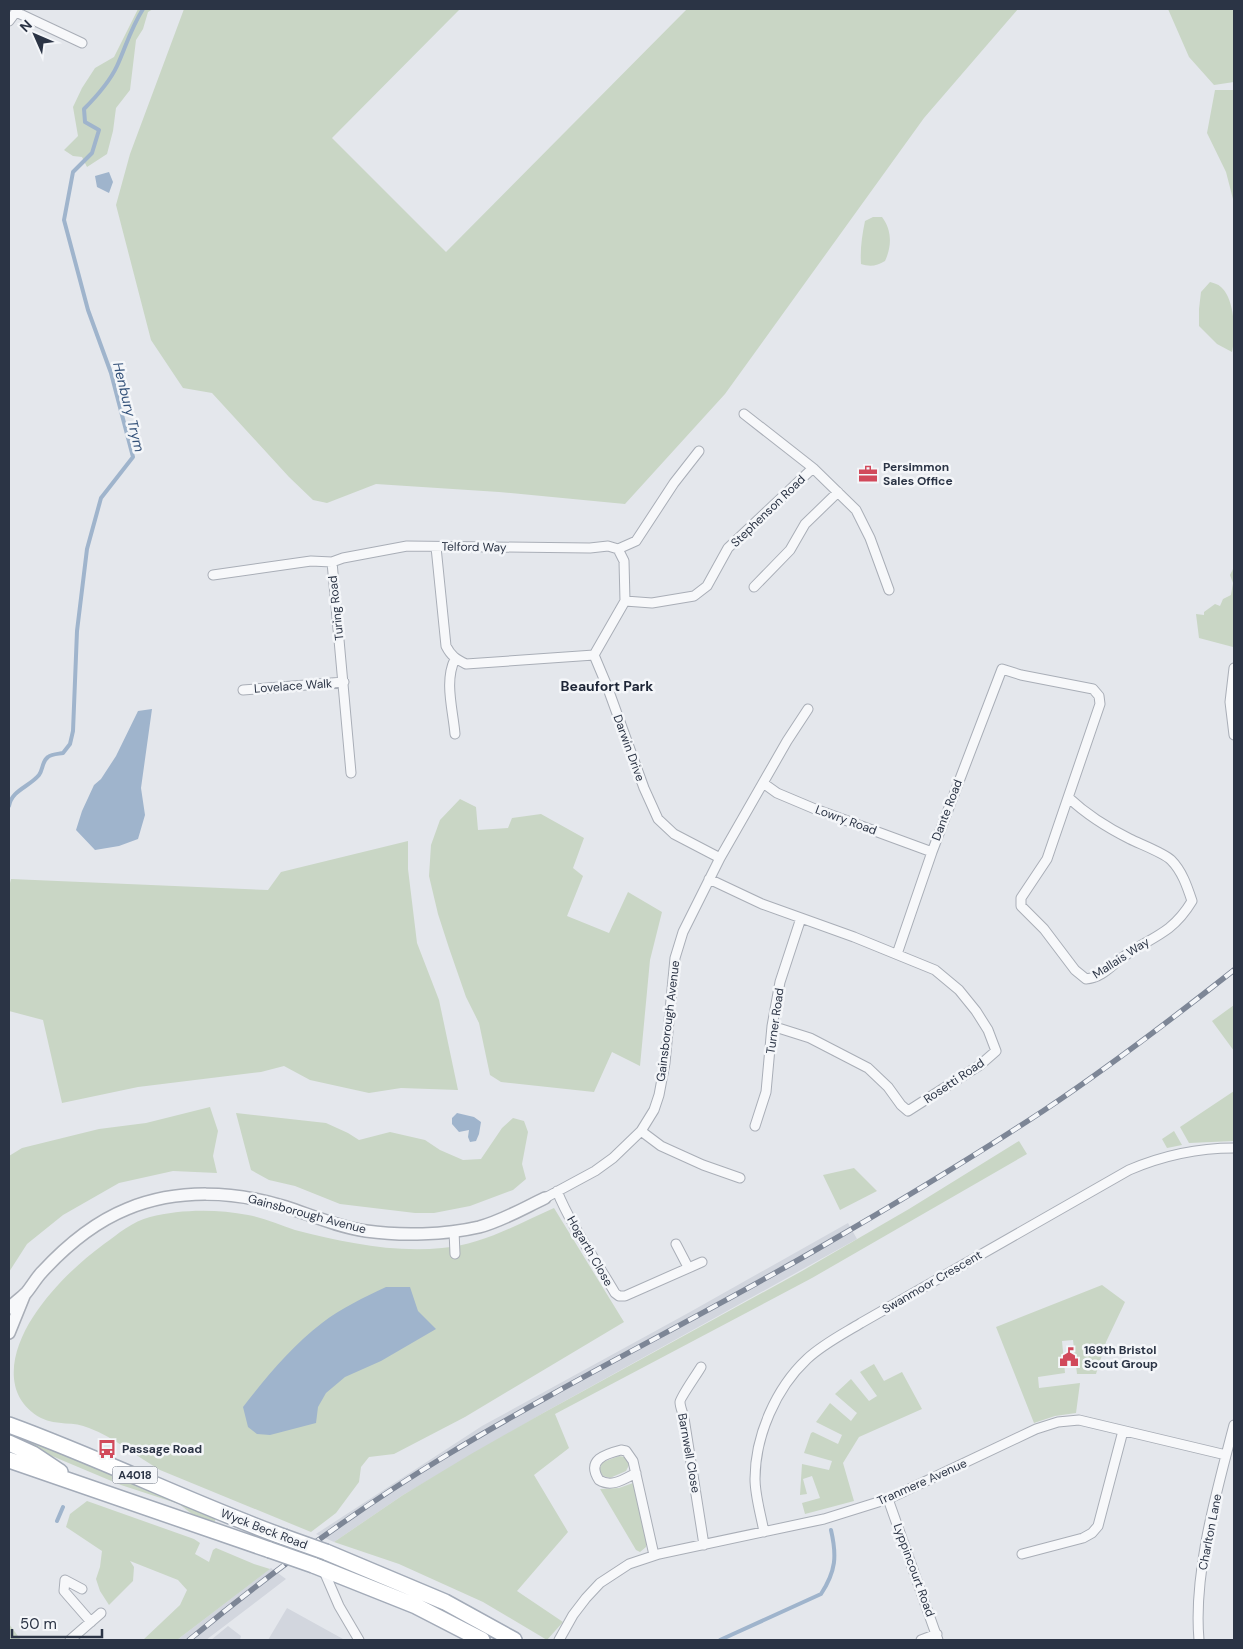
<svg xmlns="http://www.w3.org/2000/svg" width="1243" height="1649" font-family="'DM Sans',sans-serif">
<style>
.built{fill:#d2d6de}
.green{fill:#c9d6c5}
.water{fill:#9fb4cc}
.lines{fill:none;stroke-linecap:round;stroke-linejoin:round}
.stream{stroke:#9fb4cc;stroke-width:4}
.minor-casing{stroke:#a9aeb7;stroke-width:11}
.tertiary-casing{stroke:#a9aeb7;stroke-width:14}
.primary-casing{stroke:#a3abb8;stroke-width:18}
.minor{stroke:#f7f8fa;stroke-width:9}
.tertiary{stroke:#f7f8fa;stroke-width:11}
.primary{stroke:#fff;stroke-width:15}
.rail-casing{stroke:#7d8696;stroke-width:5.5}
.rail{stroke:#f4f6f9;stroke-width:4;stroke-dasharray:11;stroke-linecap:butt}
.primary-bridge-casing{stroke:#a3abb8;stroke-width:18;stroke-linecap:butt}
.primary-bridge{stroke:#fff;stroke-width:15}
.labels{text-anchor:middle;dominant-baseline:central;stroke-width:5;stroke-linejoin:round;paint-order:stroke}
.shield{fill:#f4f6f9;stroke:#676e7b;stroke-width:1}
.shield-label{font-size:11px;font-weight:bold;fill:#2b3445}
.poi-label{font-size:12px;font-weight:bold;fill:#2b3445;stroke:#f4f6f9;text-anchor:start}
.street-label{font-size:12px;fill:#2b3445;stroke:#f4f6f9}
.water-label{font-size:14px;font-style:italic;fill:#34527a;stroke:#f4f6f9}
.neighbourhood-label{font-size:14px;font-weight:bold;fill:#1d2536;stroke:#f4f6f9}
</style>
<rect width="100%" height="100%" fill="#e4e7ec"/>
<!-- built -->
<path class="built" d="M 848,1223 L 857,1239 L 545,1412 L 403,1495 L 334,1542 L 316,1534 L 482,1426 L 690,1312 Z
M 271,1568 L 286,1579 L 206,1640 L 177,1640 Z
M 287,1608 L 343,1639 L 344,1640 L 268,1640 Z
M 228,1626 L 241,1636 L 240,1640 L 211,1640 Z"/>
<!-- green -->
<path class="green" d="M 138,9 L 153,9 L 148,12 L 143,29 L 136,40 L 130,90 L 116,108 L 113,131 L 107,154 L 87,167 L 82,157 L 73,156 L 64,150 L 78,136 L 73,107 L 82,88 L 95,68 L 114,57 Z
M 184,9 L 460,9 L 332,138 L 446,252 L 687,9 L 1018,9 L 924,118 L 725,394 L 625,504 L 499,492 L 376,484 L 327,503 L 313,500 L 289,477 L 212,393 L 183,388 L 151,340 L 116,205 L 130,154 Z
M 1168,9 L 1234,9 L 1234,82 L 1214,85 L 1189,57 Z
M 1215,90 L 1234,90 L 1234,203 L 1226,172 L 1207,133 Z
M 873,217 L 882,217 C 892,230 892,246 885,261 C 877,266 870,267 861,264 C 860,250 862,235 865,221 Z
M 1210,282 C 1213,283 1218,284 1221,287 C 1235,299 1236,335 1232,352 L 1217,344 L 1199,326 L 1199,309 L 1201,292 Z
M 1233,569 L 1234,569 L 1234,641 L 1233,647 L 1199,638 L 1196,614 L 1204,615 L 1204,612 L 1215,604 L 1220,606 L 1223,599 L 1231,595 L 1233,583 L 1230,575 Z
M 460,799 L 476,807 L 478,830 L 508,828 L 512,818 L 541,814 L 584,838 L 573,868 L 583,876 L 567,916 L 609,933 L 628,892 L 662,912 L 650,960 L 640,1066 L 612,1052 L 594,1092 L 501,1082 L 490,1075 L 479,1023 L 466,997 L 449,948 L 438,914 L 429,876 L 431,845 L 440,820 Z
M 408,841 L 408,869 L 417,943 L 439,1000 L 458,1090 L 401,1088 L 369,1093 L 310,1080 L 284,1066 L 261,1072 L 138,1087 L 62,1103 L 43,1020 L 9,1011 L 9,887 L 11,879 L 268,890 L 281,872 Z
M 1234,1005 L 1234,1051 L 1212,1021 Z
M 1234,1091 L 1234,1141 L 1189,1143 L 1180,1127 Z
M 210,1107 L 218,1131 L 213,1156 L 217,1173 L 173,1171 L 119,1183 L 63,1215 L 27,1244 L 9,1272 L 9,1156 L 22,1148 L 99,1129 L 146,1123 Z
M 236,1113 L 326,1123 L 348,1133 L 359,1140 L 390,1132 L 425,1140 L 440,1150 L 463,1160 L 481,1159 L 502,1128 L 513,1118 L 524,1121 L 528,1132 L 522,1164 L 526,1179 L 513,1190 L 470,1206 L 434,1213 L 415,1213 L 340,1204 L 295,1186 L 269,1180 L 251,1170 Z
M 1174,1131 L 1182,1145 L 1167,1148 L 1162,1139 Z
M 1019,1141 L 1027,1154 L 812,1278 L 555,1414 L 569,1448 L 534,1475 L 568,1532 L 517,1591 L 563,1622 L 547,1640 L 483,1602 L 399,1564 L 334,1542 L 403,1495 L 471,1454 L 545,1412 L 802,1271 L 909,1209 Z
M 854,1168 L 877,1191 L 840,1210 L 823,1175 Z
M 554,1208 L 624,1322 L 465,1417 L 394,1454 L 369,1457 L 361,1467 L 359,1482 L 336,1513 L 311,1532 L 160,1470 C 136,1456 115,1438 89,1428 C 74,1421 57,1426 41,1418 C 0,1395 12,1349 33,1317 C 52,1288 76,1265 104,1244 C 118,1234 133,1221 150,1217 C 181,1209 217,1209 248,1215 C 264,1218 280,1225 295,1230 C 342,1242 393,1253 442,1248 C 482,1245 518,1224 554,1208 Z
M 1102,1285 L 1125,1302 L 1106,1342 L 1096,1374 L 1077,1374 L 1073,1340 L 1062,1341 L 1065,1373 L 1038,1377 L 1039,1388 L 1080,1383 L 1076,1413 L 1055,1416 L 1034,1423 L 996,1327 Z
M 874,1364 L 884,1381 L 902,1372 L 922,1409 L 859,1437 L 843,1463 L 854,1501 L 805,1514 L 802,1503 L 820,1498 L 812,1476 L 803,1479 L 807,1494 L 800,1495 L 802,1464 L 829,1470 L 832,1461 L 804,1453 L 811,1433 L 813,1432 L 838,1444 L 842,1435 L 816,1422 L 830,1403 L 851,1421 L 857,1413 L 835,1394 L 851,1379 L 869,1401 L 877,1396 L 860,1372 Z
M 9,1431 L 216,1518 L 214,1523 L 192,1514 L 179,1504 L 121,1485 L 9,1438 Z
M 619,1456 L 625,1457 L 629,1465 L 626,1471 L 610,1478 L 603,1476 L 599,1469 L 603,1462 Z
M 633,1483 L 637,1488 L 649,1544 L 646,1545 L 646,1547 L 640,1552 L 636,1550 L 600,1489 L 619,1488 Z
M 87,1501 L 194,1539 L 200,1543 L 195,1554 L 209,1562 L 213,1550 L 216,1548 L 254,1564 L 270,1569 L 177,1640 L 143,1640 L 180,1605 L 187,1590 L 178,1580 L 130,1561 L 134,1567 L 133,1581 L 109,1605 L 100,1591 L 96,1579 L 100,1567 L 102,1551 L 66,1527 L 70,1514 Z
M 9,1624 L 21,1640 L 9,1640 Z"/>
<!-- water -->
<path class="water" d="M 109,172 L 113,182 L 109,193 L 97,187 L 95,176 Z
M 152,709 L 141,788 L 145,815 L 138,839 L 119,846 L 95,850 L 76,830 L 82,811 L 94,785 L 101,779 L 116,756 L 138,711 Z
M 457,1113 L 474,1117 L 481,1122 L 479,1134 L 476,1141 L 470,1142 L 468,1137 L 469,1130 L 459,1132 L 452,1124 L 452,1118 Z
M 386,1287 L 410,1287 L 418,1311 L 436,1329 L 381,1361 L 345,1377 L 326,1393 L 318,1407 L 316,1423 L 270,1435 L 257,1434 L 248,1427 L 243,1407 C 266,1377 292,1346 322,1323 C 341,1308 365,1297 386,1287 Z"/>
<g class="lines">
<!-- stream -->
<path class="stream" d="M 9,806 C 12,790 29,787 39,775 C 43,770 42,761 48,757 C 52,754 58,754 63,753 L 70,744 L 73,731 L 77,631 L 87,549 L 101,498 L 133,457 L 111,373 L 88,310 L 64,220 L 73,172 L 92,153 L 99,130 L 85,122 L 84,109 C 97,96 109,83 117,66 C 126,46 131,28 143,9
M 57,1521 L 63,1507
M 720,1640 L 821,1594 C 836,1571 837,1556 831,1530"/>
<!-- minor casing -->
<g class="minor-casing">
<path id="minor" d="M 16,12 L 82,43
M 9,21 L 18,9
M 744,414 L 813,468 L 856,510 L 870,538 L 889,590
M 436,547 L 446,646 C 451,656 456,659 466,664 L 594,655
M 618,549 L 636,541 L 674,483 L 699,451
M 332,562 L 351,773
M 213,575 L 311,561 L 332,562 L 343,558 L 407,546 L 590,548 L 608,546 L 618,549 L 624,561 L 625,601 L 594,655
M 754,587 L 790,550 L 805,524 L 838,492
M 625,601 L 652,603 L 694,596 L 707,586 L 728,548 L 813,468
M 594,655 L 607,686 L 644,788 L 658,819 L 674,834 L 720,858
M 455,659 C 444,681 453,710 455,734
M 1234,668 L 1230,702 L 1234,735
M 243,690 L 344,682
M 763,783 L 777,793 L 815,809 L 932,852
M 709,879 L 762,904 L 854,937 L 935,970 L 959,990 L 976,1011 L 988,1030 L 996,1051 L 980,1065 L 908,1111 L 901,1105 L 888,1087 L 868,1068 L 810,1038 L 772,1026
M 897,954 L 932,852 L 1002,669 L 1021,675 L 1093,689 L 1099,696 L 1100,704 L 1047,859 L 1021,898 L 1021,906 L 1044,929 L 1075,970 L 1086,979 C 1103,978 1113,963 1126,955 C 1140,945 1156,938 1169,928 C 1179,920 1186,911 1192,901 C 1187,886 1182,871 1171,860 C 1164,853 1140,844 1130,839 C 1108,828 1087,815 1069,798
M 755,1126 L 766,1092 L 772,1026 L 780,982 L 801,918
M 641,1131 L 661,1146 L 703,1165 L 740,1178
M 557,1191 C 570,1224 597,1262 615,1293 L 619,1296 L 625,1296 L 702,1262
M 545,1198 L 595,1171 L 613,1158 L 641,1131 L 654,1110 L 659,1095 L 665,1063 L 675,958 L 683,932 L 720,858 L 787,741 L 808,709
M 454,1231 L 455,1254
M 676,1244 L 688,1267
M 701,1367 C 697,1374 680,1398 680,1402 C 680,1407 683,1413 684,1418 L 704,1545
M 636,1473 C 624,1479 612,1488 599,1480 C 586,1460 605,1454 621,1450 L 626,1451 L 633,1461 L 654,1555
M 888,1499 L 938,1640
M 764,1532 C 761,1515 755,1496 755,1479 C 755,1436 776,1388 807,1359 C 823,1344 843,1334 861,1323 L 1129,1170 C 1164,1155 1196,1148 1234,1148
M 1022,1554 L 1083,1538 L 1092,1533 L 1098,1526 L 1123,1431
M 323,1569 L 339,1606 L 359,1640
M 82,1589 L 65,1580 L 64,1591 L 91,1622
M 70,1640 L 101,1613
M 559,1640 L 573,1615 L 586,1598 L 600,1583 L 629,1564 L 659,1554 L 824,1519 L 888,1499 L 1036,1429 L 1058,1422 L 1079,1420 L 1226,1455
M 921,1640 L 937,1634
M 1199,1640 C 1193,1573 1217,1490 1234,1425"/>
</g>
<!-- tertiary casing -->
<g class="tertiary-casing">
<path id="tertiary" d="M 9,1308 C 14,1303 21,1298 26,1293 C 32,1286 36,1278 42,1272 C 65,1247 95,1222 127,1209 C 178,1188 235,1191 286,1207 C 313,1216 339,1227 366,1231 C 401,1236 445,1235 479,1227 C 502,1221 524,1208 545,1198
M 9,1333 L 24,1296"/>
</g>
<!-- primary casing -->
<g class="primary-casing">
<path id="primary" d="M 9,1425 C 102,1459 191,1503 284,1537
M 9,1443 L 33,1454 L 60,1472
M 9,1460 L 270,1550
M 326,1552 L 445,1602 L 514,1640
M 313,1565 L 416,1606 L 482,1640"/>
</g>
<!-- minor -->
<use href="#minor" class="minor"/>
<!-- tertiary -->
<use href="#tertiary" class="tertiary"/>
<!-- primary -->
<use href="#primary" class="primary"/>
<!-- rail casing -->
<g class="rail-casing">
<path id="rail" d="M 189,1640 C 269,1574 353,1512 442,1458 C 565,1383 695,1320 819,1248 C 895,1204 970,1159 1043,1111 C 1109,1067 1172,1019 1234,970"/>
</g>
<!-- rail -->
<use href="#rail" class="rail"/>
<!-- primary-bridge casing -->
<g class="primary-bridge-casing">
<path id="primary-bridge" d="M 284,1537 L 326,1552
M 270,1550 L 313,1565"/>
</g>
<!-- primary-bridge -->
<use href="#primary-bridge" class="primary-bridge"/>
</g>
<!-- icons -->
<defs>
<g id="office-bare" transform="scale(1.5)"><path d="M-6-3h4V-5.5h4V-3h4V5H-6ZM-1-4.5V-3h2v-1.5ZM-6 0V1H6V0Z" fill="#d1495b" stroke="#f4f6f9" stroke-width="2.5" paint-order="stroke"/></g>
<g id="civic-bare" transform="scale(1.5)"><path d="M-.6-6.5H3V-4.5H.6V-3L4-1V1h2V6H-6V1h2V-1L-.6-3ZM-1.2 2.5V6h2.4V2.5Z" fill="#d1495b" stroke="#f4f6f9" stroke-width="2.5" paint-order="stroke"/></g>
<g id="bus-bare" transform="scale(1.5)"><path d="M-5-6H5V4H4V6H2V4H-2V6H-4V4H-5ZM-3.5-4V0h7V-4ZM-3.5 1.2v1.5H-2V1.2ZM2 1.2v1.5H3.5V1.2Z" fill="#d1495b" stroke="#f4f6f9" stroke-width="2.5" paint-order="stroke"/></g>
</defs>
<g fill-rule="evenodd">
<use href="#office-bare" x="868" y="474"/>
<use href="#civic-bare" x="1069" y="1357"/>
<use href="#bus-bare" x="107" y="1449"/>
</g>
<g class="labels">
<!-- shield labels -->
<rect class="shield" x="112.5" y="1466.5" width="45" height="17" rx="4"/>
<g class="shield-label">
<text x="135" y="1475">A4018</text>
</g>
<!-- poi labels -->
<g class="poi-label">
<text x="883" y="467">Persimmon<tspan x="883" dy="14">Sales Office</tspan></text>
<text x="1084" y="1350">169th Bristol<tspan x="1084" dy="14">Scout Group</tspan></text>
<text x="122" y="1449">Passage Road</text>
</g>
<!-- street labels -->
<g class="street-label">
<text transform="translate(768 511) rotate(-44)">Stephenson Road</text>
<text transform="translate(474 547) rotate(1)">Telford Way</text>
<text transform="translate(336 608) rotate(-96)">Turing Road</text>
<text transform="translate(293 686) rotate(-4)">Lovelace Walk</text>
<text transform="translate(629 748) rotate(70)">Darwin Drive</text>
<text transform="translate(947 810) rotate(-69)">Dante Road</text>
<text transform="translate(846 820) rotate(20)">Lowry Road</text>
<text transform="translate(1121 958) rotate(-33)">Mallais Way</text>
<text transform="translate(668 1021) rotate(-83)">Gainsborough Avenue</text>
<text transform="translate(775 1021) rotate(-82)">Turner Road</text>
<text transform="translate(954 1081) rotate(-34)">Rosetti Road</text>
<text transform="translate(307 1214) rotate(15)">Gainsborough Avenue</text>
<text transform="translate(590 1251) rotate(60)">Hogarth Close</text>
<text transform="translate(932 1282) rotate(-30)">Swanmoor Crescent</text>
<text transform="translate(689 1453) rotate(80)">Barnwell Close</text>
<text transform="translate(922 1482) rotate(-24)">Tranmere Avenue</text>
<text transform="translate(264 1529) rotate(21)">Wyck Beck Road</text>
<text transform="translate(1210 1532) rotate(-79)">Charlton Lane</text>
<text transform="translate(914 1570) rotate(70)">Lyppincourt Road</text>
</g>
<!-- water labels -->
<g class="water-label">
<text transform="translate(129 407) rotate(76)">Henbury Trym</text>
</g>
<!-- neighbourhood labels -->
<g class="neighbourhood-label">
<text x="607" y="686">Beaufort Park</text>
</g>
</g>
<!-- border -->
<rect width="1243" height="1649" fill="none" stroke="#2b3445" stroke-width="20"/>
<!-- north arrow -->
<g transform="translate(35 35) rotate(315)" stroke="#f4f6f9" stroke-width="4" paint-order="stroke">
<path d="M0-4L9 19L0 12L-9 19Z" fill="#2b3445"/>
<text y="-8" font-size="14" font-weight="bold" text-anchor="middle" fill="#2b3445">N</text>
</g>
<!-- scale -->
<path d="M12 1629v8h90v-8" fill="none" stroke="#2b3445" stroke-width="2.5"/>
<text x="20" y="1629" font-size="15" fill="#2b3445" stroke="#f4f6f9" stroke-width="4" paint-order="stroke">50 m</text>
</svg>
